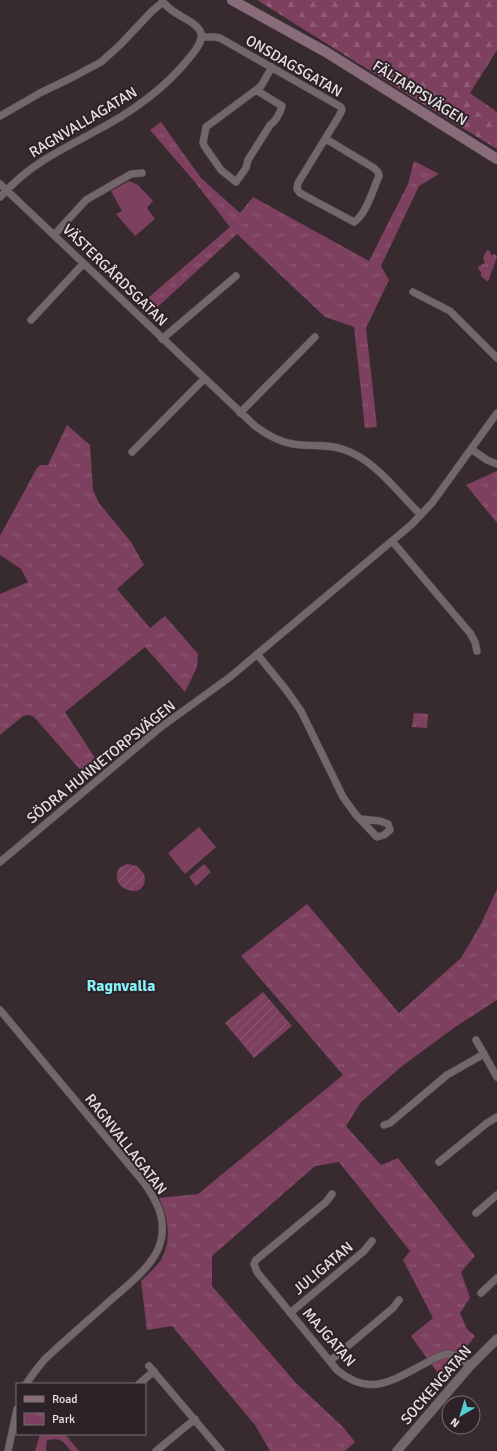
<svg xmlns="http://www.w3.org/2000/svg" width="497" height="1451" font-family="Signika,sans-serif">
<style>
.grass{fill:#7d405e}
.forest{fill:url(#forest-firs)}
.park{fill:url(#park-tufts)}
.garden{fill:url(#garden-furrows)}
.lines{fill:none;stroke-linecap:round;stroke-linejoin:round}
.minor-casing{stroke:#53494d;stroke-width:8}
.tertiary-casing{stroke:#53494d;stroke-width:10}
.secondary-casing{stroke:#53494d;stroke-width:11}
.minor{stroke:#74676c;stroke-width:7}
.tertiary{stroke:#74676c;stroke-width:9}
.secondary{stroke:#896c79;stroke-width:10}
.labels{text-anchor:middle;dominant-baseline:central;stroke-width:4;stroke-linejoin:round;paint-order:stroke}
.street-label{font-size:15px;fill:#e8e0e3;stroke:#2d2227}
.neighbourhood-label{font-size:16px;font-weight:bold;fill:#86f1f7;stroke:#2d2227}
</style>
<defs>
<pattern id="forest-firs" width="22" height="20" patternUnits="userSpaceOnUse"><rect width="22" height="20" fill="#7d405e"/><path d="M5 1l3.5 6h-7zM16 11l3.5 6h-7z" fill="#8f5b75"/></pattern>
<pattern id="park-tufts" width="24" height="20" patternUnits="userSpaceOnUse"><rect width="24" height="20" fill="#7d405e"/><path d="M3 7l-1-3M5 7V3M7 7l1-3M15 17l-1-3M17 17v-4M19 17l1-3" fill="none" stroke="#8f5b75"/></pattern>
<pattern id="garden-furrows" width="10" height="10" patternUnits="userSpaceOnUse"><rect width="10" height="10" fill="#7d405e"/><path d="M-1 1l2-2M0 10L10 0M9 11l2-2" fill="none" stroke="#8f5b75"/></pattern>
</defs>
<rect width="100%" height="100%" fill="#372b30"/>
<!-- grass -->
<path class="grass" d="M 129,181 L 138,185 L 153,201 L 147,208 L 155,219 L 135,236 L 116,214 L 122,211 L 111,191 Z
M 199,827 L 216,847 L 185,874 L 168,853 Z
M 204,864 L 211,872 L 196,886 L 189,877 Z
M 40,1434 L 65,1434 L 79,1451 L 71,1451 C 62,1440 61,1438 47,1440 L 46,1451 L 35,1451 Z"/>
<!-- forest -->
<path class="forest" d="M 257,0 L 497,0 L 497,50 L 470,93 L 497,112 L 497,149 L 423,104 Z"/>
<!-- park -->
<path class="park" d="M 161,122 L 201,178 L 240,213 L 253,197 L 369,261 L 408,184 L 414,161 L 439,174 L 419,186 L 381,266 L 389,280 L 366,328 L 377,427 L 365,428 L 354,327 L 325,317 L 237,234 L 151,313 L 141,304 L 230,227 L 194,181 L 150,130 Z
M 487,250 L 490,251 L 491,255 L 495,254 L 497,257 L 488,282 L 481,276 L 481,272 L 478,269 L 479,266 L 485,263 L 483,257 Z
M 67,425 L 90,445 L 93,490 L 99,503 L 131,542 L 144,565 L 117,589 L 150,628 L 165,616 L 198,654 L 197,667 L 185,692 L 145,647 L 65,712 L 97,761 L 82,772 L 35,718 C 31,715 28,714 23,716 L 0,735 L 0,594 L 28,582 L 21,569 L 0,555 L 0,536 L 37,468 L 40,465 L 48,465 Z
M 497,471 L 497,523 L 466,485 Z
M 414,713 L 428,714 L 427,728 L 412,727 Z
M 497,889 L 497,1000 L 455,1027 L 401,1067 L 361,1102 L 346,1126 L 381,1165 L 398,1158 L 475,1256 L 461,1272 L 470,1298 L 460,1313 L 467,1329 L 475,1336 L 442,1379 L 411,1336 L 433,1318 L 403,1260 L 410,1251 L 339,1162 L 315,1166 L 212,1256 L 212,1286 L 297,1384 L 343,1427 L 355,1442 L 345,1451 L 270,1451 L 255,1425 L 172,1326 L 147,1330 L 141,1281 C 148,1274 158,1266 162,1258 C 172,1238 168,1217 159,1198 L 198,1194 L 343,1075 L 241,956 L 307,904 L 399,1013 L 461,958 L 481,924 Z"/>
<!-- garden -->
<path class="garden" d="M 127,864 L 137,866 L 144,874 C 146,882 144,888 137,891 C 123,892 112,882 119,868 Z
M 263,992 L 292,1026 L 254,1058 L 225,1023 Z"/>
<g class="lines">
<!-- minor casing -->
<g class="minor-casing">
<path id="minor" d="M 201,37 L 214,37 L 220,38 L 341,107 L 342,110 L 339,116 L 298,183 L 297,189 L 300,193 L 354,222 C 366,215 373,189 379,176 L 378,172 L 374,168 L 326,139
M 256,90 L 282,106 C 280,113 276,121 270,125 L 248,160 L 246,168 L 236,182 L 221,170 L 205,147 L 203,143 L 206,127 L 256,90 L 261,86 L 272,67
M 0,116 L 40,93 L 73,77 L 101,62 L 121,44 L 152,11 L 163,2
M 0,184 L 255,426 C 267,435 279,442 293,444 C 311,447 328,443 345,450 C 375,460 398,493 421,515
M 0,197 C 13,183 28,170 44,160 C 60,150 76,142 92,133 C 129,114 164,90 190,57 C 195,51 203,42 201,33 C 197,20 170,15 162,0
M 54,235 L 86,200 L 131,174 L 142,173
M 413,292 L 450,311 L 497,358
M 31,320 L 83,264
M 162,339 L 236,276
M 240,413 L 315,337
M 471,449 L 487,460 L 497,464
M 132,452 L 204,379
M 392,541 L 470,633 L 475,642 L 477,651
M 257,654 L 287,691 L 301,711 L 343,797 L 356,815 L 377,837 L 384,835 L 390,830 L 388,824 L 380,821 L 361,819
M 0,862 L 161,727 L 230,677 L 411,525 L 432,503 L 497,413
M 0,1010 L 145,1184 C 158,1203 167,1221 160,1244 C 153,1268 121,1290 103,1307 C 83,1325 63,1342 44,1360 L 33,1374 L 26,1384
M 476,1040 L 497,1077
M 384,1125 L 390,1123 L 447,1075 L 484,1054
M 439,1162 L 487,1123 L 497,1117
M 332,1194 L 326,1202 L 256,1260 L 254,1264 L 257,1272 L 337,1370 C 370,1398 393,1380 426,1363 C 433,1359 441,1354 449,1354 C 457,1355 464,1361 470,1366
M 476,1213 L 497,1195
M 481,1293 L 497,1278
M 290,1313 L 364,1251 L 372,1241
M 330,1361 L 393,1308 L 399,1300
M 149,1366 L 221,1451
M 139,1384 L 154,1371
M 8,1451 L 17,1409
M 156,1451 L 195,1419"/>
</g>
<!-- tertiary casing -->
<g class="tertiary-casing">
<path id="tertiary" d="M 397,1451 L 470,1366 L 497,1339"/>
</g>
<!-- secondary casing -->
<g class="secondary-casing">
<path id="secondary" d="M 232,0 L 326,52 L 497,159"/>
</g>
<!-- minor -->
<use href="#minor" class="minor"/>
<!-- tertiary -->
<use href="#tertiary" class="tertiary"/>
<!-- secondary -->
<use href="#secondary" class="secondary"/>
</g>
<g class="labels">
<!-- street labels -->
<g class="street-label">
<text transform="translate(294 66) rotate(30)">ONSDAGSGATAN</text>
<text transform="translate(420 93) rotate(32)">FÄLTARPSVÄGEN</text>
<text transform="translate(83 122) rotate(-31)">RAGNVALLAGATAN</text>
<text transform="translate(115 275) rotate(44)">VÄSTERGÅRDSGATAN</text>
<text transform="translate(101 762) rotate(-39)">SÖDRA HUNNETORPSVÄGEN</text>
<text transform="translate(126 1144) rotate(52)">RAGNVALLAGATAN</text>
<text transform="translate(323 1268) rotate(-40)">JULIGATAN</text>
<text transform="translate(329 1337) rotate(49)">MAJGATAN</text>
<text transform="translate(436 1385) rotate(-49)">SOCKENGATAN</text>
</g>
<!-- neighbourhood labels -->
<g class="neighbourhood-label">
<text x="121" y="986">Ragnvalla</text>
</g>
</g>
<!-- legend -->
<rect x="16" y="1383" width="130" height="52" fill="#2d2227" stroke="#786e72"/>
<rect x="24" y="1396" width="20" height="6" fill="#896c79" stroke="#786e72"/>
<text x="52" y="1403" font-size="12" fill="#e8e0e3">Road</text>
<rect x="24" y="1413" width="20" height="12" fill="url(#park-tufts)" stroke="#786e72"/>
<text x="52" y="1423" font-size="12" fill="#e8e0e3">Park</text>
<!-- north arrow -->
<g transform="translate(461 1415) rotate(218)"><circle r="19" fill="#2d2227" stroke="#786e72"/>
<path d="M0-3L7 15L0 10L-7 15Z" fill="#51ccd3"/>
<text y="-6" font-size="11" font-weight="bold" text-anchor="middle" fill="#e8e0e3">N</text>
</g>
</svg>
